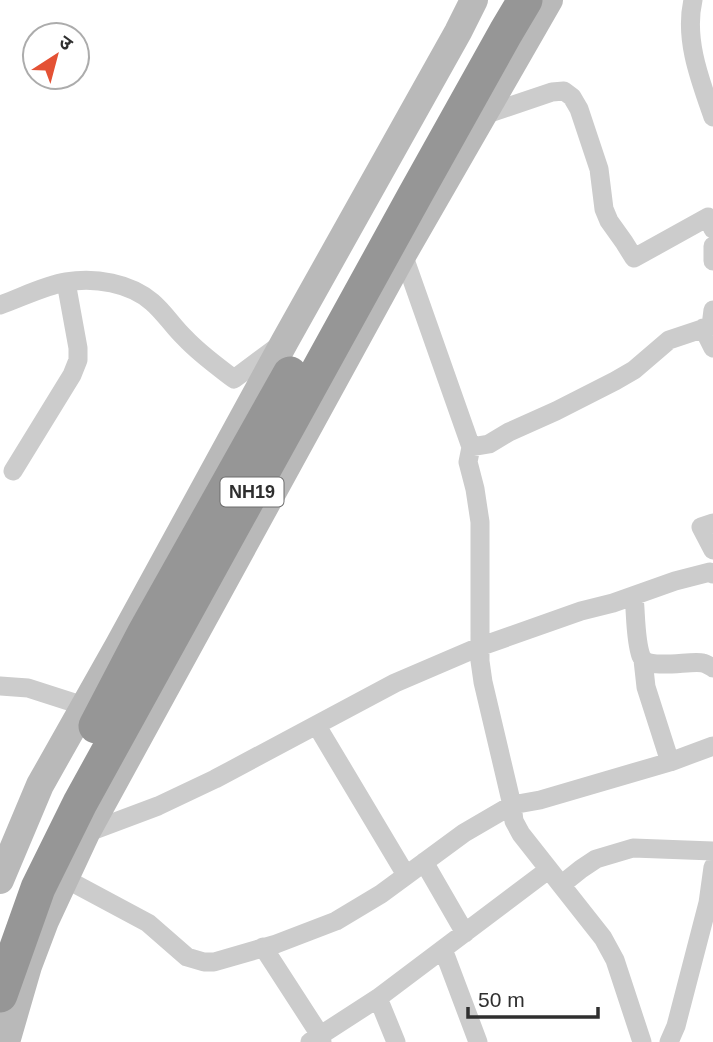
<svg xmlns="http://www.w3.org/2000/svg" width="713" height="1042" font-family="Helvetica,'Noto Sans Devanagari',sans-serif">
<style>
.lines{fill:none;stroke-linecap:round;stroke-linejoin:round}
.street{stroke:#ccc;stroke-width:19}
.secondary{stroke:#b9b9b9;stroke-width:28}
.highway{stroke:#969696;stroke-width:35}
.labels{text-anchor:middle;dominant-baseline:central;stroke-width:7;stroke-linejoin:round;paint-order:stroke}
.shield{fill:#fff;stroke:#6d6d6d;stroke-width:2}
.shield-label{font-size:18px;font-weight:bold;fill:#2f2f2f}
</style>
<rect width="100%" height="100%" fill="#fff"/>
<g class="lines">
<!-- street -->
<path class="street" d="M 693,0 C 684,39 700,80 713,117
M 484,115 L 552,92 L 564,91 L 572,97 L 579,109 L 599,169 L 604,209 L 609,221 L 624,242 L 634,258 L 708,217 L 713,229
M 713,246 L 713,261
M 403,254 L 471,447 L 468,462 L 475,489 L 480,522 L 480,661 L 483,682 L 512,805 L 514,821 L 521,834 L 603,938 L 615,960 L 642,1042
M 0,305 C 20,298 46,285 66,282 C 95,277 130,283 152,302 C 165,313 173,327 185,338 C 200,354 217,366 234,379 L 277,347
M 703,328 L 713,348
M 471,447 L 489,444 L 509,432 L 556,411 L 615,381 L 634,370 L 669,340 L 711,326 L 713,310
M 13,471 L 72,375 L 78,360 L 78,348 L 66,282
M 713,523 L 701,527 L 713,550
M 634,596 C 636,614 635,639 641,656 C 647,671 690,660 703,663 C 704,663 712,667 713,668
M 643,660 L 646,687 L 670,762
M 0,686 L 28,688 L 84,706
M 317,726 L 406,875
M 86,833 L 158,806 L 215,779 L 395,683 L 479,647 L 581,611 L 613,603 L 675,581 L 710,572 L 713,574
M 424,862 L 465,933
M 64,878 L 148,923 L 187,957 L 204,962 L 214,962 L 276,944 L 336,921 L 381,894 L 464,833 L 512,805 L 540,800 L 670,762 L 713,746
M 561,885 L 581,869 L 596,859 L 633,848 L 713,851
M 263,947 L 320,1035 L 322,1042
M 443,949 L 478,1042
M 378,998 L 396,1042
M 310,1042 L 378,998 L 548,870
M 669,1042 L 676,1026 L 708,903 L 713,867"/>
<!-- secondary -->
<path class="secondary" d="M 0,880 L 40,785 L 119,645 L 285,341 L 458,32 L 474,0
M 6,1042 L 28,966 L 45,921 L 86,833 L 403,254 L 549,0"/>
<!-- highway -->
<path class="highway" d="M 96,726 L 144,634 L 290,374
M 0,995 L 38,888 L 80,803 L 415,195 L 506,32 L 525,0"/>
</g>
<g class="labels">
<!-- shield labels -->
<rect class="shield" x="220.5" y="477.5" width="63" height="29" rx="5"/>
<g class="shield-label">
<text x="252" y="492">NH19</text>
</g>
</g>
<!-- north arrow -->
<g transform="translate(56 56) rotate(36)"><circle r="33" fill="#ffffff" stroke="#acacac" stroke-width="2"/>
<path d="M0-5L12 26L0 18L-12 26Z" fill="#e45134"/>
<text y="-10" font-size="19" font-weight="bold" text-anchor="middle" fill="#2f2f2f">उ</text>
</g>
<!-- scale -->
<path d="M468 1007v10h130v-10" fill="none" stroke="#2f2f2f" stroke-width="3.5"/>
<text x="478" y="1007" font-size="21" fill="#2f2f2f" stroke="#ffffff" stroke-width="5" paint-order="stroke">50 m</text>
</svg>
